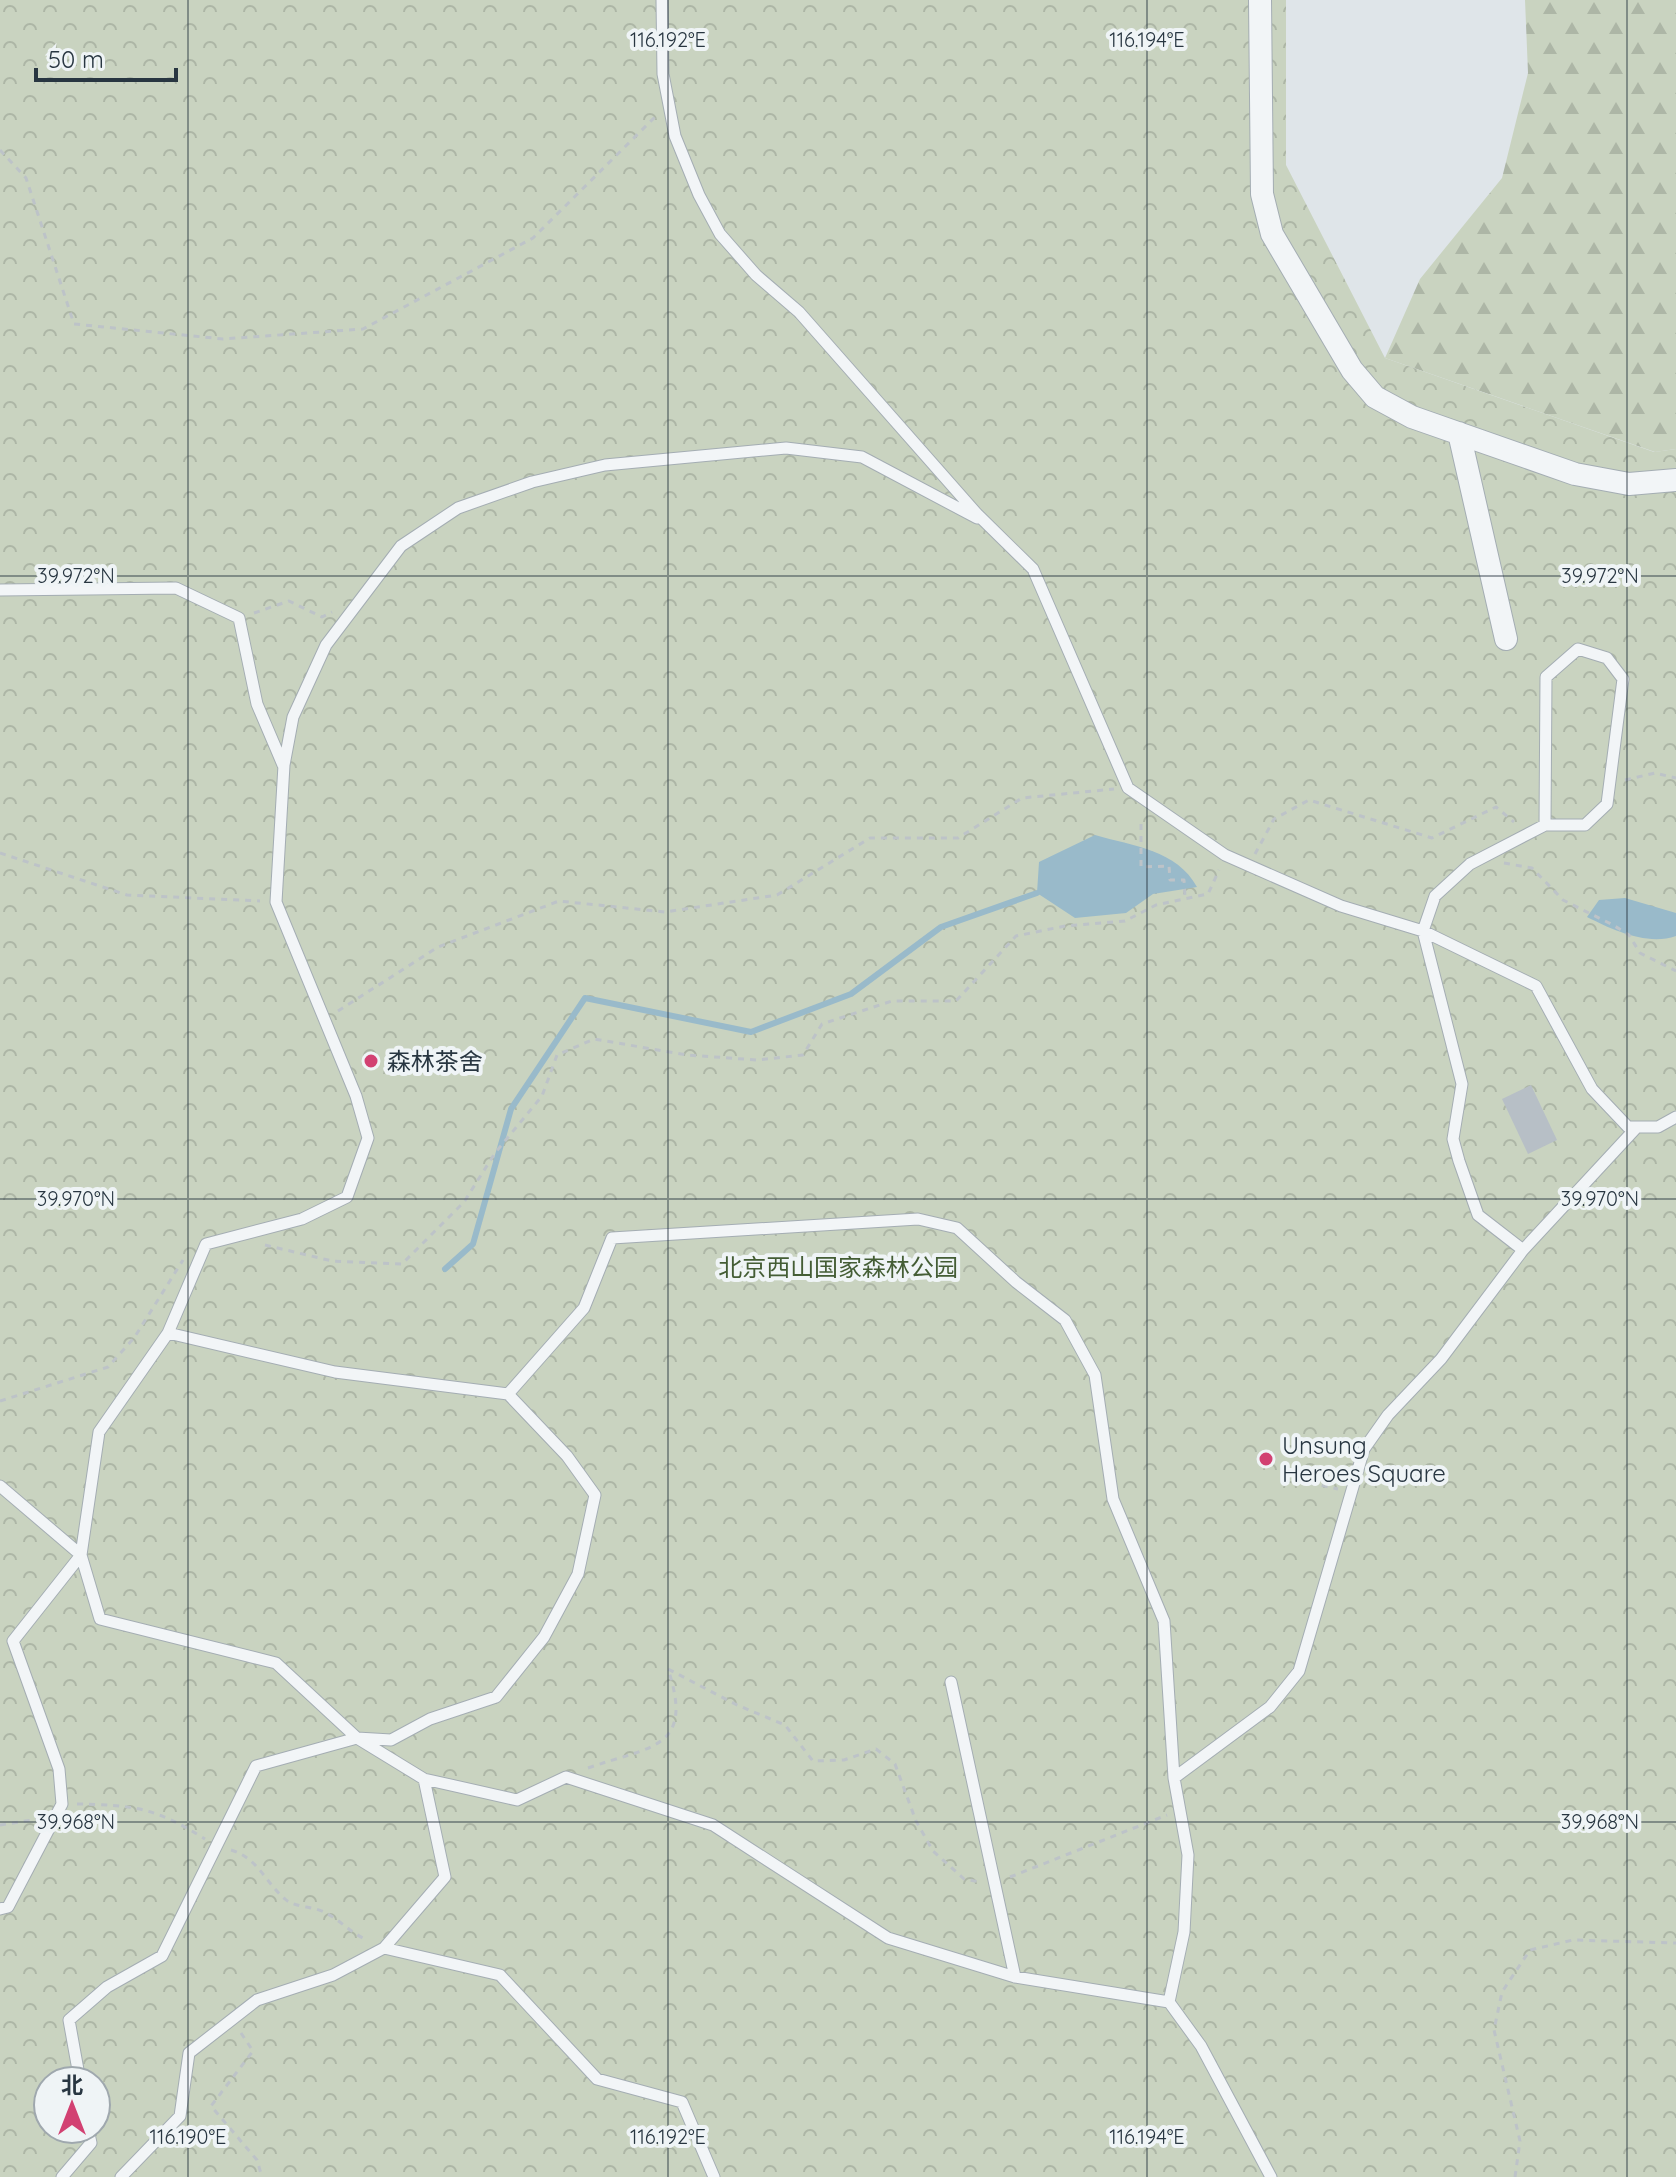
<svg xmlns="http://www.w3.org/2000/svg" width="1676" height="2177" font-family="Quicksand,'Noto Sans SC',sans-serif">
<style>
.forest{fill:url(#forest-firs)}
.park{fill:url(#park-crowns);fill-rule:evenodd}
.water{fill:#99baca}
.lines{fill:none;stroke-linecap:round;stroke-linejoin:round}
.stream{stroke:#99baca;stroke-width:6}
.building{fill:#b7bfc6}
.lane-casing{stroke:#a4adb3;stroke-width:13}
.street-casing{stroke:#a4adb3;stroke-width:24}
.path{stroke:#bdc3c8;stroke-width:3;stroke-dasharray:6 6;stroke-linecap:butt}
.lane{stroke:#f2f5f7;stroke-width:11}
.street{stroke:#f2f5f7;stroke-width:22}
.ticks{fill:none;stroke:#283641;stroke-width:2;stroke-opacity:0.45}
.poi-dot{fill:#d24172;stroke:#eff4f6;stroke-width:3}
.labels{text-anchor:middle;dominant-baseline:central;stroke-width:8;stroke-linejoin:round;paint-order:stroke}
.poi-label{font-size:24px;fill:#283641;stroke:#eff4f6;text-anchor:start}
.park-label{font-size:24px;fill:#445d35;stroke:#eff4f6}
.ticks-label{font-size:20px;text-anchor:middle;fill:#283641;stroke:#eff4f6;stroke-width:8;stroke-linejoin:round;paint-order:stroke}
</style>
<defs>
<pattern id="forest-firs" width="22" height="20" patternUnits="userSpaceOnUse" patternTransform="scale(2)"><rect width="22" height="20" fill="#c9d3c0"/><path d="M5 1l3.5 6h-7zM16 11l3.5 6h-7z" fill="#adb6a6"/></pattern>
<pattern id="park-crowns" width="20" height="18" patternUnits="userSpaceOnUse" patternTransform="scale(2)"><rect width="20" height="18" fill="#c9d3c0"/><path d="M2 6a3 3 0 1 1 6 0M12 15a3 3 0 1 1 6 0" fill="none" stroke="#adb6a6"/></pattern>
</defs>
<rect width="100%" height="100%" fill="#dfe5e9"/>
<!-- forest -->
<path class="forest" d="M 1525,0 L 1676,0 L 1676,449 L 1655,452 L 1385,358 L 1420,279 L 1502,178 L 1528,73 Z"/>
<!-- park -->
<path class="park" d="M 0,0 L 1286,0 L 1286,165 L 1385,358 L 1654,452 L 1676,449 L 1676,2177 L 0,2177 ZM 48,2081 L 96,2081 L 96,2129 L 48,2129 Z"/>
<!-- water -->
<path class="water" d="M 1095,835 C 1133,846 1177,850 1197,887 L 1153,894 L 1126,913 L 1075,918 L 1037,893 L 1039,862 Z
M 1625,898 L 1676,913 L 1676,936 C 1647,946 1613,930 1587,917 L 1599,900 Z"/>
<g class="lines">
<!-- stream -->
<path class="stream" d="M 445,1269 L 473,1244 L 511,1109 L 585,998 L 751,1032 L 851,994 L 941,927 L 1037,893"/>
</g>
<!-- building -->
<path class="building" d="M 1531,1085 L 1557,1140 L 1528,1154 L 1502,1099 Z"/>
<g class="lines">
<!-- lane casing -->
<g class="lane-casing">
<path id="lane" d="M 662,0 L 663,74 L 675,136 L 699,195 L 720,234 L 756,275 L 799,312 L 977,514 L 1033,569 L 1128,788 L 1225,855 L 1341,906 L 1423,931 L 1462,1084 L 1453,1139 L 1459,1161 L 1478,1215 L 1523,1250 L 1637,1127
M 0,590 L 176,588 L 239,618 L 257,704 L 283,765
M 1545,825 L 1546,677 L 1578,649 L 1607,658 L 1623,679 L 1607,804 L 1585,825 L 1545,825 L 1470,864 L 1435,896 L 1423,931 L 1536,986 L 1592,1089 L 1628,1127 L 1658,1127 L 1676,1117
M 168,1333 L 206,1244 L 302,1219 L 347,1197 L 368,1138 L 356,1096 L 276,902 L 284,765 L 293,717 L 326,645 L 401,546 L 458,508 L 532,482 L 605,465 L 786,448 L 862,457 L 977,518
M 0,1486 L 81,1555
M 81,1555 L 99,1432 L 168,1333 L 335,1372 L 508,1394
M 951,1682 L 1015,1977
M 1174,1778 L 1270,1707 L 1299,1671 L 1364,1449 L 1388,1415 L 1441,1359 L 1523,1250
M 424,1779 L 445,1877 L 384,1948 L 500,1975 L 597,2079 L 682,2102 L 714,2177
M 0,1909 L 8,1907 L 62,1804 L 59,1769 L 13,1641 L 81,1555 L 100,1619 L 276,1663 L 357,1738 L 424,1779 L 517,1800 L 566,1777 L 713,1825 L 888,1938 L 1015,1977 L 1169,2002 L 1201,2046 L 1271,2177
M 80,2081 L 69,2020 L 107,1987 L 162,1956 L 256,1766 L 357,1738 L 391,1740 L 430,1719 L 496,1697 L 544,1637 L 578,1574 L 595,1495 L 567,1456 L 508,1394 L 584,1308 L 612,1238 L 918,1219 L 957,1228 L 1016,1282 L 1065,1320 L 1095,1375 L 1113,1499 L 1164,1621 L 1174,1778 L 1188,1855 L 1184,1932 L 1169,2002
M 62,2177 L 91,2143 L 88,2129
M 121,2177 L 180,2116 L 189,2053 L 257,2000 L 333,1975 L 384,1948"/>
</g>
<!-- street casing -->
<g class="street-casing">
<path id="street" d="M 1260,0 L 1262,194 L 1272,234 L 1352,370 L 1375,397 L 1412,417 L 1575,474 L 1629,484 L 1676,480
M 1459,433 L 1506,639"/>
</g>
<!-- path -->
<path class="path" d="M 0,150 L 26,178 L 74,324 L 223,339 L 363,329 L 533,238 L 656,116
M 254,613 L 289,601 L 322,617 L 332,612
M 1625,780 L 1655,773 L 1676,778
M 1141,824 L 1141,867 L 1169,866 L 1170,880 L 1184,880 L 1185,897
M 0,853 L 127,895 L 260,901
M 1255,854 L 1274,819 L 1309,800 L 1432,838 L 1496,807 L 1514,822
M 1504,863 L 1532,868 L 1563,900 L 1613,925 L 1629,935 L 1640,953 L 1676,971
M 338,1011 L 438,947 L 559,901 L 665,912 L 777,895 L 870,838 L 958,838 L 1022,798 L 1114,789
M 265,1245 L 332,1261 L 402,1264 L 464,1202 L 495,1153 L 542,1096 L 557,1055 L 594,1039 L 687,1055 L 757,1060 L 803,1055 L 822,1024 L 892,1001 L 956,1001 L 1016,936 L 1065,926 L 1125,921 L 1156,905 L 1208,894 L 1219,870
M 0,1401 L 108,1367 L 134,1338 L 183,1260
M 1310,1483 L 1338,1489
M 588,1768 C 650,1746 695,1750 668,1669 L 737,1705 L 785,1725 L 813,1761 L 844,1760 L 876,1749 L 895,1764 L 916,1821 L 933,1851 L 964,1879 L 980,1882
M 77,1804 C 135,1805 156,1808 205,1839
M 0,1825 L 39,1819
M 231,1850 C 258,1858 265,1882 285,1899 C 295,1908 314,1906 326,1913 C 341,1921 351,1933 367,1940
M 1010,1877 L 1167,1815
M 241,2033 L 253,2051 L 211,2106 L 257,2160 L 262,2177
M 1515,2177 L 1520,2141 L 1494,2030 L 1502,1992 L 1530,1950 L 1573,1940 L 1676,1943"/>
<!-- lane -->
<use href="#lane" class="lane"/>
<!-- street -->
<use href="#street" class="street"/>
</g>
<!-- ticks -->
<path class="ticks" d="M 188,0 L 188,2177M 668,0 L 668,2177M 1147,0 L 1147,2177M 1627,0 L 1627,2177M 0,576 L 1676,576M 0,1199 L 1676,1199M 0,1822 L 1676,1822"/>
<!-- markers -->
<g class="poi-dot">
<circle cx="371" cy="1061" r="8"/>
<circle cx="1266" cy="1459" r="8"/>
</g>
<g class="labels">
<!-- poi labels -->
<g class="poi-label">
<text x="387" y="1061">森林茶舍</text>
<text x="1282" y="1445">Unsung<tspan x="1282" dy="28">Heroes Square</tspan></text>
</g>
<!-- park labels -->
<g class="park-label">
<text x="838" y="1267">北京西山国家森林公园</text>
</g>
</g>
<g class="ticks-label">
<text x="668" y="47">116.192°E</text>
<text x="1147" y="47">116.194°E</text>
<text x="76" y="583">39.972°N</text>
<text x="1600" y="583">39.972°N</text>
<text x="76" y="1206">39.970°N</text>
<text x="1600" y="1206">39.970°N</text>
<text x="76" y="1829">39.968°N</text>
<text x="1600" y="1829">39.968°N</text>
<text x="188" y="2144">116.190°E</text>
<text x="668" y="2144">116.192°E</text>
<text x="1147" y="2144">116.194°E</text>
</g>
<!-- north arrow -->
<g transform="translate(72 2105)"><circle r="38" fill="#eff4f6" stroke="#9fa8ae" stroke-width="2"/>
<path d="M0-6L14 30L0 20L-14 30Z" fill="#d24172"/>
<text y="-12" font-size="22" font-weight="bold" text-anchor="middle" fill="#283641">北</text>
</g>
<!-- scale -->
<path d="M36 68v12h140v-12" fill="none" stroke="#283641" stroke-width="4"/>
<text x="48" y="68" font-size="24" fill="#283641" stroke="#eff4f6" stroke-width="6" paint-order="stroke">50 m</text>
</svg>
